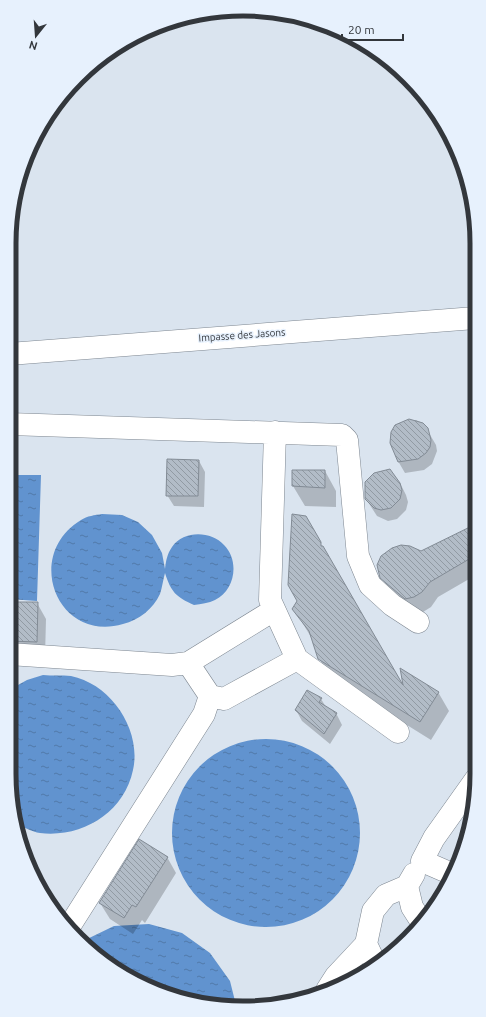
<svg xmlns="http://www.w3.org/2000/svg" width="486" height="1017" font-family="Ubuntu,sans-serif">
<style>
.water{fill:url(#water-ripples)}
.shadow{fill:#0003}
.building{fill:url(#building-back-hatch);stroke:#828b95}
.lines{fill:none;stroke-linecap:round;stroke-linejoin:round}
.minor-casing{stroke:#7d8690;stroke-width:23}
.minor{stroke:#fff;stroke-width:22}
.labels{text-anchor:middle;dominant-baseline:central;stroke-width:3;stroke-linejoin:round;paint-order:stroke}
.street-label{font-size:10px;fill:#33373c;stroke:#e7f1fd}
.rim{fill:none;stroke:#33373c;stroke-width:5}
</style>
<defs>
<pattern id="water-ripples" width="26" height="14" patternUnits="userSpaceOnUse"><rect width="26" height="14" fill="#6193cf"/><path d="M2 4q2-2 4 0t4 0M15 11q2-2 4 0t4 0" fill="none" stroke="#5179a9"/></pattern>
<pattern id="building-back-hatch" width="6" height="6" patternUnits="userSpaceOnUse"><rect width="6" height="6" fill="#b2bcc7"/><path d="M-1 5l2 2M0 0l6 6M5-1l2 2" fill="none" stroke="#919aa3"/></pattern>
</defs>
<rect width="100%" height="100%" fill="#dae4ef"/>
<!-- water -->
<path class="water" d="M 9,475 L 41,475 L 37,601 L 9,599 Z
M 102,514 L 122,515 L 138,522 L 152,535 L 162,553 L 165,569 C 166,561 167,554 172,547 C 184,530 211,531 224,545 C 240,561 235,590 215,600 C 209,603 201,604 194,605 C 176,597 171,592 165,573 C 163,580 162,588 160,594 C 153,609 139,620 123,624 C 57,643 23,555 81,520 C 87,516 95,515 102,514 Z
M 43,675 C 52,676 62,675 71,676 C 111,684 142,730 133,770 C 124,813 82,838 40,833 C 32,832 24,827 17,824 L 9,774 L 9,690 L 27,680 Z
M172 833a94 94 0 1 1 188 0a94 94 0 1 1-188 0Z
M 20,840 C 28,846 32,855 30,865 L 21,849 Z
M 149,924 L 182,933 L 210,953 L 230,981 L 236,1005 L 197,1003 L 113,969 L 83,941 L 114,926 Z"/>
<!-- shadow -->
<path class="shadow" d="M 416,420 L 422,423 L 429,433 L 436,445 L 437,451 L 432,464 L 424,470 L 405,473 L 398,461 L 396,426 L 403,422 Z
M 199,461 L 205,472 L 204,507 L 174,506 L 167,495 Z
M 325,471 L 336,491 L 336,507 L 305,506 L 293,486 Z
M 400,483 L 406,495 L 408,502 L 406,510 L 397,519 L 388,521 L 377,516 L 366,499 Z
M 476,511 L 476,575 L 438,597 L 431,607 L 423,612 L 415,614 L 391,593 L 381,577 L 421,553 L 474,526 L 468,515 Z
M 305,517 L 405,690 L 438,692 L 449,711 L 431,740 L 330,677 L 319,658 L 314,642 L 294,609 L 298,601 Z
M 9,603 L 37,603 L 46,619 L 45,657 L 9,656 Z
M 321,699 L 326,707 L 336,713 L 342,725 L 330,744 L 302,721 L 296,710 Z
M 167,857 L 176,873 L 145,923 L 142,920 L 133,934 L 110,919 L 100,903 Z"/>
<!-- building -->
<path class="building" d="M 409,419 L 423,423 L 428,428 L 431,440 L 430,447 L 426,453 L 418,459 L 398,462 L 390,443 L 391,432 L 395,425 Z
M 167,459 L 199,460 L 198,496 L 166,496 Z
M 390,469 L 400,483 L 402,490 L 400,499 L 391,508 L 381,510 L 374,508 L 365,499 L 365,482 L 374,473 Z
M 292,470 L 325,470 L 325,488 L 292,486 Z
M 292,514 L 306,516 L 321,542 L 321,546 L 323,546 L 403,685 L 400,668 L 439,692 L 420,722 L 318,659 L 309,631 L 292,609 L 297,601 L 288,585 Z
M 476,524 L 476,555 L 430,582 L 422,592 L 414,597 L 405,599 L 380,578 L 377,565 L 381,556 L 392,548 L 401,545 L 410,546 L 421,551 Z
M 9,602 L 38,602 L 37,642 L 9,641 Z
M 307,690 L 322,698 L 319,702 L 337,713 L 324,734 L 295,710 Z
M 139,839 L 168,857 L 136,907 L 132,905 L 124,918 L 99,903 Z"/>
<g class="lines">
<!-- minor casing -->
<g class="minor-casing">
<path id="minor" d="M 9,354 L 475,318
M 9,424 L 342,435 L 347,440 L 358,556 L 370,585 L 392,605 L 418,622
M 275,432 L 270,600 L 297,659 L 398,732
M 9,654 L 172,665 L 188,663 L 210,696 L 204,714 L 69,927
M 188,663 L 274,610
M 210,696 L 224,699 L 297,659
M 414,874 L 407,886 L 412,907 L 421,921
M 452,874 L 422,861 L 434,838 L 476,779
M 375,963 L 366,944 L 373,911 L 386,895 L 407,886
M 327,990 L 336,976 L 366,944"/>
</g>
<!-- minor -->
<use href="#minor" class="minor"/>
</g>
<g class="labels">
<!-- street labels -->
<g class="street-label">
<text transform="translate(242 335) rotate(-4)">Impasse des Jasons</text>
</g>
</g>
<!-- crop -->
<path d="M0 0H486V1017H0ZM243 16H243A227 227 0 0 1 470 243V774A227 227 0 0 1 243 1001H243A227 227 0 0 1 16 774V243A227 227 0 0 1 243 16Z" fill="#e7f1fd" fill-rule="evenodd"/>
<path class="rim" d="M243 16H243A227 227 0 0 1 470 243V774A227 227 0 0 1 243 1001H243A227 227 0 0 1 16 774V243A227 227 0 0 1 243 16Z"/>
<!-- north arrow -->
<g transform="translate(36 36) rotate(197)" stroke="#e7f1fd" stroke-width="3" paint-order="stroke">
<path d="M0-3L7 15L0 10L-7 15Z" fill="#33373c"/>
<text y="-6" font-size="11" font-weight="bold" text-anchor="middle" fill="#33373c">N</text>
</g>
<!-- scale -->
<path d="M342 34v6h61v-6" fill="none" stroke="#33373c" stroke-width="2"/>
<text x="348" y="34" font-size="12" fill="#33373c" stroke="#e7f1fd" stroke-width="3" paint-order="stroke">20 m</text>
</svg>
